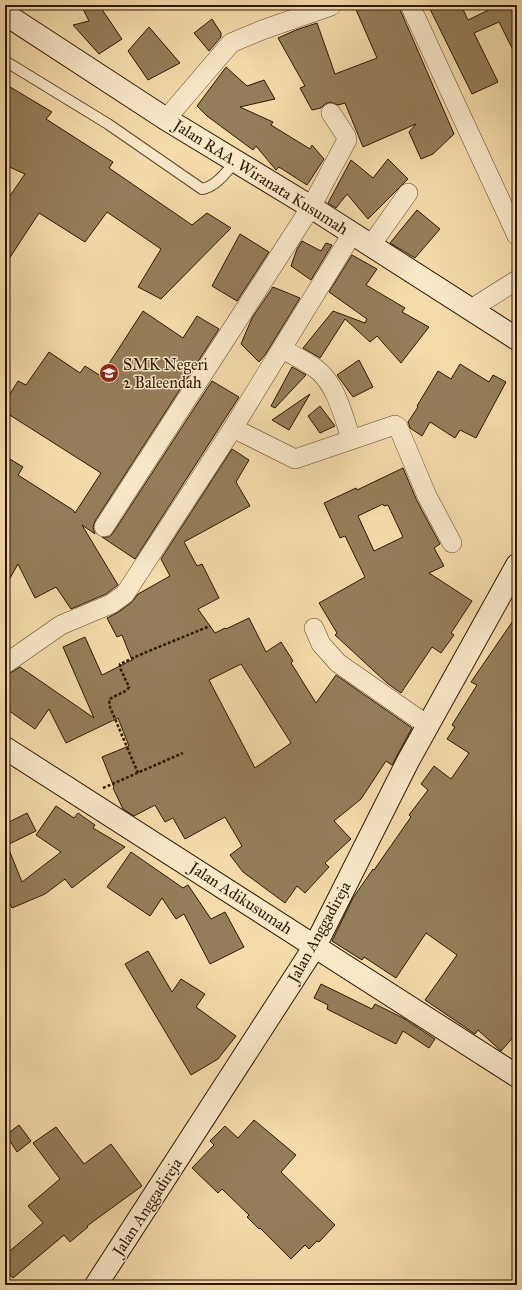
<svg xmlns="http://www.w3.org/2000/svg" width="522" height="1290" font-family="'IM FELL Great Primer',serif">
<style>
.building{fill:#947e59;stroke:#2b1902;fill-rule:evenodd}
.lines{fill:none;stroke-linecap:round;stroke-linejoin:round}
.lane-casing{stroke:#5e4a2c;stroke-width:12}
.street-casing{stroke:#5e4a2c;stroke-width:20}
.secondary-casing{stroke:#2b1902;stroke-width:24}
.path{stroke:#2b1902;stroke-width:2.5;stroke-dasharray:3 2;stroke-linecap:butt}
.lane{stroke:#f8e8c8;stroke-width:10}
.street{stroke:#f8e8c8;stroke-width:19}
.secondary{stroke:#f8e8c8;stroke-width:22}
.labels{text-anchor:middle;dominant-baseline:central;stroke-width:3;stroke-linejoin:round;paint-order:stroke}
.street-label{font-size:16px;fill:#2b1902;stroke:#f8e8c8}
.poi-label{font-size:16px;fill:#2b1902;stroke:#f8e8c8;text-anchor:start}
</style>
<rect width="100%" height="100%" fill="#f5dbaa"/>
<filter id="stains"><feTurbulence type="fractalNoise" baseFrequency=".005" numOctaves="4"/><feColorMatrix values="0 0 0 0 .2 0 0 0 0 .09 0 0 0 0 .02 0 0 0 .5 -.17"/></filter>
<radialGradient id="worn" r=".72"><stop offset=".6" stop-color="#630" stop-opacity="0"/><stop offset="1" stop-color="#630" stop-opacity=".3"/></radialGradient>
<!-- building -->
<path class="building" d="M 81,5 L 99,5 L 122,39 L 99,54 L 73,25 L 89,21 Z
M 354,5 L 398,5 L 454,134 L 433,154 L 421,159 L 409,132 L 416,124 L 363,147 L 345,103 L 338,105 L 330,102 L 325,104 L 321,108 L 312,110 L 300,88 L 305,86 L 278,38 L 296,30 L 317,23 L 335,74 L 377,58 Z
M 428,5 L 461,5 L 468,20 L 499,5 L 517,5 L 517,58 L 499,22 L 474,33 L 498,82 L 472,94 Z
M 212,19 L 221,33 L 221,37 L 209,51 L 194,33 Z
M 149,27 L 180,63 L 148,80 L 128,51 Z
M 226,67 L 247,86 L 264,80 L 275,99 L 240,107 L 273,122 L 271,125 L 310,149 L 312,145 L 324,159 L 307,185 L 279,167 L 276,170 L 256,146 L 253,150 L 207,116 L 197,106 Z
M 5,84 L 52,112 L 46,119 L 113,162 L 109,168 L 192,225 L 207,213 L 231,228 L 161,299 L 138,287 L 161,249 L 107,212 L 85,242 L 39,213 L 5,265 L 5,203 L 25,174 L 5,165 Z
M 388,159 L 408,179 L 368,219 L 347,194 L 336,208 L 328,203 L 351,160 L 373,178 Z
M 417,210 L 440,229 L 415,258 L 390,243 Z
M 240,234 L 269,252 L 237,301 L 212,286 Z
M 302,241 L 321,251 L 326,243 L 332,245 L 311,280 L 291,266 L 297,249 Z
M 352,255 L 377,269 L 366,285 L 405,308 L 402,312 L 429,327 L 401,363 L 377,336 L 370,342 L 345,319 L 320,358 L 303,348 L 333,311 L 365,323 L 367,319 L 329,292 Z
M 273,287 L 300,298 L 265,355 L 259,362 L 241,344 L 252,318 Z
M 143,311 L 183,338 L 197,316 L 219,329 L 95,521 L 93,527 L 95,534 L 82,525 L 118,585 L 106,594 L 71,609 L 56,587 L 35,598 L 18,564 L 5,587 L 5,456 L 23,467 L 18,475 L 73,510 L 75,513 L 101,473 L 5,412 L 5,402 L 18,381 L 26,385 L 49,352 L 80,373 L 85,366 L 101,376 Z
M 359,360 L 373,387 L 353,397 L 337,375 Z
M 460,364 L 489,382 L 493,375 L 506,382 L 476,438 L 460,430 L 455,438 L 430,422 L 422,436 L 410,428 L 408,422 L 418,407 L 417,406 L 438,371 L 451,379 Z
M 292,367 L 306,375 L 275,408 L 271,406 Z
M 212,381 L 239,397 L 135,559 L 102,537 L 109,537 L 113,533 Z
M 310,394 L 289,430 L 272,420 Z
M 320,406 L 335,426 L 320,433 L 308,416 Z
M 232,449 L 249,460 L 236,482 L 250,506 L 184,542 L 197,566 L 202,564 L 219,598 L 198,609 L 215,633 L 225,628 L 226,629 L 249,618 L 266,652 L 281,642 L 293,661 L 291,663 L 316,703 L 336,675 L 412,728 L 392,765 L 386,761 L 361,799 L 334,821 L 351,839 L 325,863 L 329,867 L 305,893 L 297,886 L 285,903 L 243,872 L 230,855 L 242,846 L 225,817 L 185,839 L 173,818 L 165,822 L 155,805 L 134,816 L 123,809 L 113,788 L 114,787 L 102,757 L 129,746 L 118,718 L 66,743 L 49,709 L 35,729 L 5,708 L 5,678 L 7,675 L 20,667 L 94,718 L 63,647 L 85,637 L 102,675 L 132,660 L 122,635 L 117,637 L 107,618 L 117,613 L 131,603 L 138,594 L 170,576 L 161,559 ZM 241,664 L 291,743 L 255,768 L 209,680 Z
M 403,468 L 417,501 L 440,544 L 434,548 L 444,566 L 429,573 L 472,601 L 451,633 L 454,635 L 441,653 L 432,647 L 401,693 L 387,683 L 335,635 L 337,633 L 319,603 L 365,577 L 345,536 L 340,538 L 324,503 L 356,488 L 357,490 ZM 383,504 L 384,506 L 388,505 L 403,537 L 374,551 L 358,516 Z
M 517,615 L 517,1033 L 501,1051 L 478,1030 L 475,1034 L 425,1000 L 457,955 L 426,933 L 396,978 L 364,957 L 362,960 L 332,941 L 353,898 L 373,869 L 374,870 L 411,817 L 409,815 L 428,790 L 421,784 L 434,766 L 451,779 L 469,753 L 447,739 L 455,727 L 452,725 L 477,685 L 471,682 Z
M 56,806 L 74,818 L 78,813 L 95,825 L 93,828 L 125,847 L 72,888 L 65,879 L 45,894 L 12,908 L 5,892 L 5,824 L 27,813 L 36,831 L 7,845 L 22,882 L 61,852 L 36,835 Z
M 131,852 L 183,888 L 188,885 L 211,919 L 225,912 L 244,947 L 210,964 L 184,914 L 176,919 L 162,898 L 150,916 L 107,887 Z
M 148,951 L 172,992 L 181,979 L 205,994 L 196,1007 L 236,1036 L 218,1059 L 191,1075 L 125,964 Z
M 321,984 L 372,1009 L 375,1004 L 403,1018 L 435,1039 L 429,1048 L 403,1031 L 396,1044 L 327,1009 L 328,1005 L 314,998 Z
M 254,1120 L 296,1155 L 281,1172 L 335,1225 L 319,1242 L 317,1241 L 309,1249 L 305,1245 L 291,1259 L 260,1228 L 259,1229 L 247,1217 L 249,1215 L 222,1189 L 218,1193 L 192,1168 L 214,1145 L 210,1141 L 225,1126 L 238,1138 Z
M 19,1125 L 31,1141 L 17,1152 L 6,1135 Z
M 56,1127 L 84,1164 L 111,1144 L 142,1186 L 87,1226 L 88,1227 L 70,1242 L 64,1235 L 13,1278 L 5,1269 L 5,1255 L 43,1223 L 28,1206 L 60,1179 L 33,1143 Z"/>
<g class="lines">
<!-- lane casing -->
<g class="lane-casing">
<path id="lane" d="M 5,61 L 108,124 L 202,189 C 217,186 226,172 236,161"/>
</g>
<!-- street casing -->
<g class="street-casing">
<path id="street" d="M 410,5 L 517,236
M 166,119 L 231,43 L 262,30 L 331,6
M 371,245 L 408,193
M 471,309 L 517,280
M 282,349 C 293,355 305,361 315,368 C 336,383 343,415 351,439
M 233,428 L 295,459 L 395,425 L 398,427 L 427,496 L 452,543
M 104,527 L 311,207 L 347,140 L 346,136 L 331,113
M 314,628 L 321,644 L 338,663 L 417,718 L 428,724
M 5,664 L 61,625 L 111,604 L 125,594 L 233,428 L 352,234"/>
</g>
<!-- secondary casing -->
<g class="secondary-casing">
<path id="secondary" d="M 5,14 L 166,119 L 311,207 L 517,339
M 5,748 L 517,1076
M 96,1285 L 315,946 L 408,761 L 517,565"/>
</g>
<!-- path -->
<path class="path" d="M 138,773 L 110,707 L 109,700 C 115,694 125,694 129,687 L 120,668 L 120,664 L 144,653 L 210,626
M 103,788 L 183,753"/>
<!-- lane -->
<use href="#lane" class="lane"/>
<!-- street -->
<use href="#street" class="street"/>
<!-- secondary -->
<use href="#secondary" class="secondary"/>
</g>
<!-- icons -->
<defs>
<g id="school-disc" transform="scale(1)"><circle r="9.5" fill="#8f2418" stroke="#f8e8c8"/><path d="M0-5L7-2L0 1L-7-2ZM-4 1L0 2.5L4 1V4Q0 6-4 4Z" fill="#fff"/></g>
</defs>
<g fill-rule="evenodd">
<use href="#school-disc" x="109" y="373"/>
</g>
<g class="labels">
<!-- street labels -->
<g class="street-label">
<text transform="translate(261 177) rotate(32)">Jalan RAA. Wiranata Kusumah</text>
<text transform="translate(241 898) rotate(33)">Jalan Adikusumah</text>
<text transform="translate(319 932) rotate(-61)">Jalan Anggadireja</text>
<text transform="translate(147 1207) rotate(-57)">Jalan Anggadireja</text>
</g>
<!-- poi labels -->
<g class="poi-label">
<text x="123" y="364">SMK Negeri<tspan x="123" dy="18">2 Baleendah</tspan></text>
</g>
</g>
<!-- margin -->
<rect width="522" height="1290" fill="none" stroke="#f5dbaa" stroke-width="20"/>
<rect x="6" y="6" width="510" height="1278" fill="none" stroke="#2b1902" stroke-width="2"/>
<rect x="10" y="10" width="502" height="1270" fill="none" stroke="#2b1902"/>
<rect width="100%" height="100%" filter="url(#stains)"/>
<rect width="100%" height="100%" fill="url(#worn)"/>
</svg>
